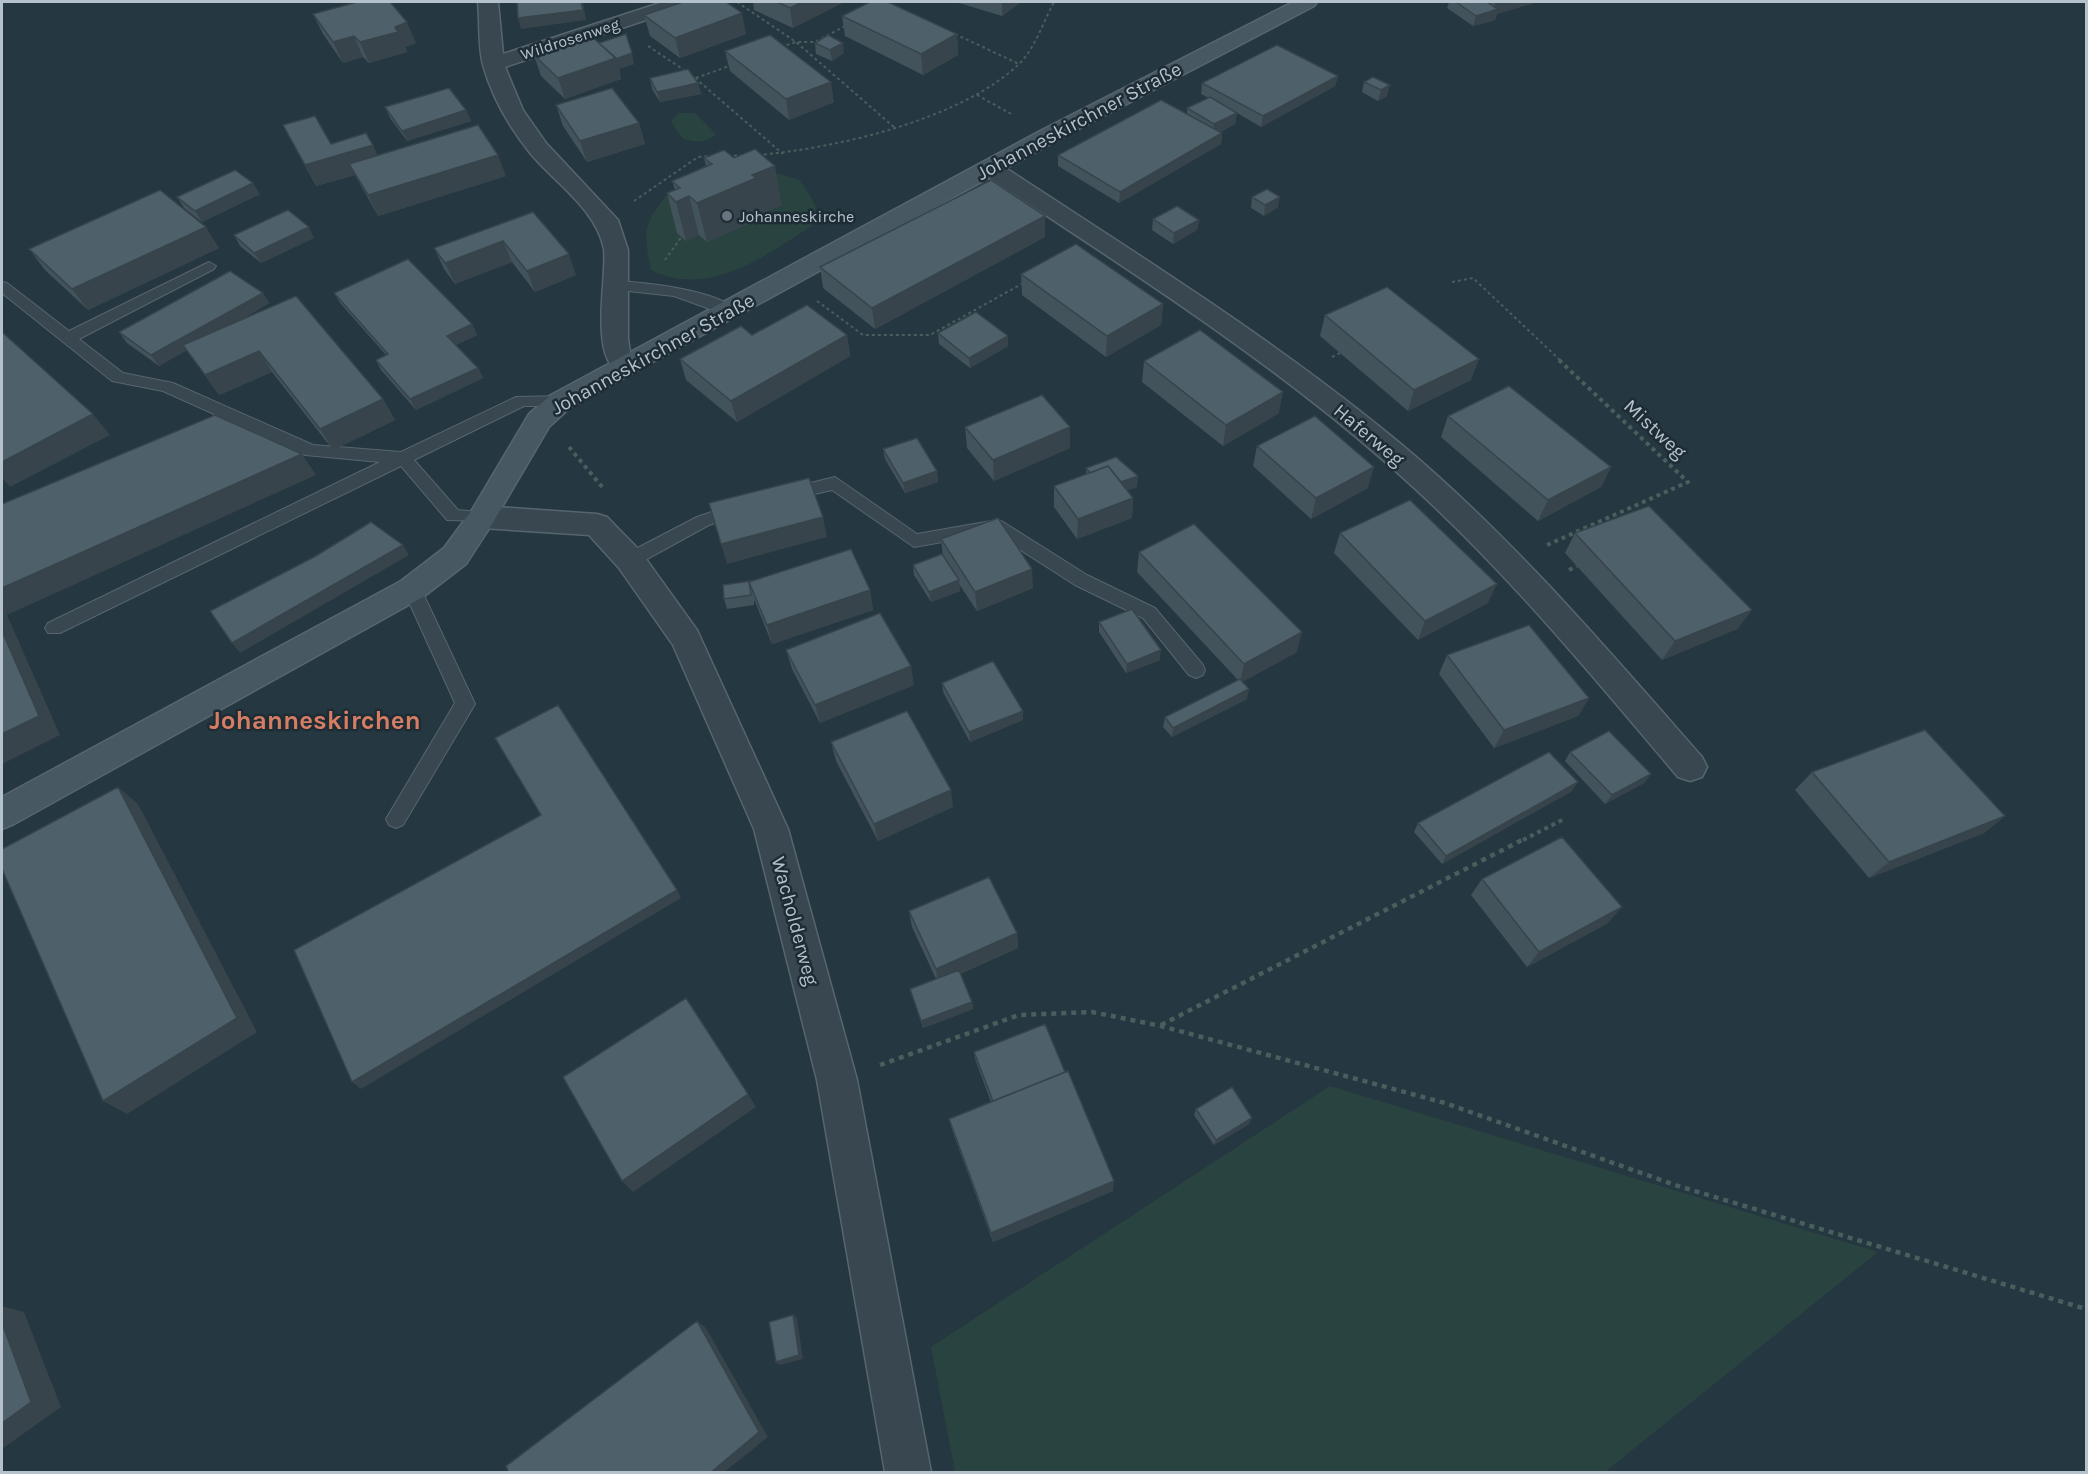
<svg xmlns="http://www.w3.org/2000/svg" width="2088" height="1474" font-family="Karla,sans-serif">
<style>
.green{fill:#284340}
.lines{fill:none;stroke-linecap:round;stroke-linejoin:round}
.lane-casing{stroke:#57656e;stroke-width:2}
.street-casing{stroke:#57656e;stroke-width:3}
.secondary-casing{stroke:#57656e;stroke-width:3}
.path-far2{stroke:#475f5d;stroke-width:2;stroke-dasharray:3 3;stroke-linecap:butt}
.path-far1{stroke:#475f5d;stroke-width:4;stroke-dasharray:4 4;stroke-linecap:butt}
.path{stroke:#475f5d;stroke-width:4.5;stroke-dasharray:5 5;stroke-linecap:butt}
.lane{fill:#394850;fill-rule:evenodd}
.street{fill:#394850;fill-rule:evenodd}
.secondary{fill:#475863;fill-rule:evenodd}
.wall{fill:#43535c}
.shaded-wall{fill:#37444b}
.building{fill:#4e616b;stroke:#37444b;stroke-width:1.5}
.worship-dot{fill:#6b7280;stroke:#1e2d35;stroke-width:2}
.labels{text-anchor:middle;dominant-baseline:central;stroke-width:5;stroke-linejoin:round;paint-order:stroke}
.far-street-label{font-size:16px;fill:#b6c2cb;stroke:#1e2d35}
.far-poi-label{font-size:16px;fill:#b6c2cb;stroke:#1e2d35;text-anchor:start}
.street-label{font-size:20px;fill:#b6c2cb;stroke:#1e2d35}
.district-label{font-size:26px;font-weight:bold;fill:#d77d64;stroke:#1e2d35}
</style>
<rect width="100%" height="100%" fill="#253740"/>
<!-- green -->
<path class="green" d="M 678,113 L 695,113 L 716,134 C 706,144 697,142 683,139 L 671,122 Z
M 776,173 L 800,180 L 816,206 L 814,224 C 769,255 707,299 651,270 C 643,229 643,226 669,191 Z
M 1330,1086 L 1878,1252 L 1605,1472 L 955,1472 L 931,1347 Z"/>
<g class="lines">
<!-- lane casing -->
<g class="lane-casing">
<path id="lane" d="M 209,262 L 216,266 L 214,269 L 79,339 L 123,373 L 173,383 L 313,445 L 401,452 L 516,397 L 561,396 L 569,401 L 561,406 L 524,406 L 414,460 L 458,510 L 488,513 L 491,517 L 488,521 L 447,520 L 401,466 L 60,633 L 48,633 L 45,628 L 48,623 L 380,462 L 305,455 L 163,391 L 112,381 L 2,293 L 2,282 L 7,283 L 69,331 Z
M 615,281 C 642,282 720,290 736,311 L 729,316 L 674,296 L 610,289 L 608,286 Z
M 835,477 L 917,534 L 997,520 L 1003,522 L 1087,575 L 1155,608 L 1203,665 L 1205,670 L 1203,675 L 1196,678 L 1189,675 L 1143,618 L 1075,585 L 994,533 L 914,547 L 832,490 L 788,500 L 780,494 L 782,490 Z
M 737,503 L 743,505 L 746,509 L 743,513 L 709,525 L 636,565 L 624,565 L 621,560 L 624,555 L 697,517 Z
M 412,582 L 418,584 L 421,589 L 475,704 L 403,825 L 396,828 L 389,825 L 386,819 L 455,703 L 403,589 L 406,584 Z"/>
</g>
<!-- street casing -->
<g class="street-casing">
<path id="street" d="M 478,2 L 498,2 L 503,54 L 663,2 L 691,2 L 688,6 L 505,67 L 523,110 L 546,143 L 618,220 L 628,250 L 628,339 L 630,352 L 639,365 L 635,371 C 583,385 608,276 604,249 C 596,209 555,183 530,153 C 510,128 492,97 483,65 C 478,46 480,22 478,2 Z
M 990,161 L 998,163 C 1135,253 1276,340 1402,445 C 1513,538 1607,649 1702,757 L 1707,767 L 1702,777 L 1690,781 L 1678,777 C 1585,667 1493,555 1383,460 C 1259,352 1119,264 982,173 L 979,168 L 982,163 Z
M 482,506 L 597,514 L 607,517 L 641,552 L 697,630 L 788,829 L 857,1080 L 931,1472 L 885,1472 L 817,1080 L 754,829 L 673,645 L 619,568 L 589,535 L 482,528 L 472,524 L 467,517 L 472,510 Z"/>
</g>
<!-- secondary casing -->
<g class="secondary-casing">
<path id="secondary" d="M 1293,2 L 1317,2 L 1314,6 L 1056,141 L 571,407 L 549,427 L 492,524 L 466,564 L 423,597 L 14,824 L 2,829 L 2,797 L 401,581 L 444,548 L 472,510 L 529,414 L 551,395 L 1040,131 Z"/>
</g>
<!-- path-far2 -->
<path class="path-far2" d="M 737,2 L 796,42 L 895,128
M 955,34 L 1019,64
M 648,46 L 687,72
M 781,47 L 796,42 L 815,42 L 847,25
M 695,78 L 783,154
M 696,78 L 732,65
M 977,95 L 1013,115
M 758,155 C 837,148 959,120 1018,65 C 1035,49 1043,22 1054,2
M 728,156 L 745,155
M 634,201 L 698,157 L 712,156
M 665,260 L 682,236
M 1452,282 L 1473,278 L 1561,361
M 817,301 L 863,335 L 930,335 L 1025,282
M 1332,357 L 1340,353"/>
<!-- path-far1 -->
<path class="path-far1" d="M 569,447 L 603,488
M 1547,545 L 1688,482 L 1559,360
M 1569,570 L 1577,566
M 1523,840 L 1564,819"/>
<!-- path -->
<path class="path" d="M 1161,1025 L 1526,838
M 880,1065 L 1019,1015 L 1092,1012 L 1161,1026 L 1445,1103 L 1675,1185 L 2086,1309"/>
<!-- lane -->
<use href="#lane" class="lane"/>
<!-- street -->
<use href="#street" class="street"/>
<!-- secondary -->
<use href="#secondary" class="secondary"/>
</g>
<!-- wall -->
<path class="wall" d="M 753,2 L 844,2 L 793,28 L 754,10 Z
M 956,2 L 1021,2 L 1002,16 Z
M 1449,2 L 1537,2 L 1497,14 L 1495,20 L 1473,26 L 1447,8 Z
M 313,14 L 416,43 L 405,47 L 407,52 L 369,63 L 363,57 L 343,63 L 323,34 Z
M 644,15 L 746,34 L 680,58 L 650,36 Z
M 842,16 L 957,34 L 958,55 L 923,75 L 845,36 Z
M 599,43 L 634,64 L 619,69 L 621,79 L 565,99 L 541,76 L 534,55 Z
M 815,43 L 844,53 L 832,61 L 816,54 Z
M 725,51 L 834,102 L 789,120 L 730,71 Z
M 1338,76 L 1335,86 L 1261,127 L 1237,113 L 1235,124 L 1220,132 L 1222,133 L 1221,144 L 1119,203 L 1058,166 L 1058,155 L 1187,114 L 1187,108 L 1209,98 L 1201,94 L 1202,83 Z
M 1373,77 L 1387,96 L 1378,101 L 1362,92 L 1364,82 Z
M 650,78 L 698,83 L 701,94 L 660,102 L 652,89 Z
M 556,105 L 639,123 L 645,144 L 587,162 L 563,126 Z
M 385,107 L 466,110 L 471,121 L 407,141 L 390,118 Z
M 283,125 L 331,144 L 373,145 L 377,155 L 506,176 L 378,216 L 355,175 L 316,186 Z
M 704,158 L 782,205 L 763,213 L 764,217 L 707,242 L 699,235 L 686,241 L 677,233 L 667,193 L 675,190 L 672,181 L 706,166 Z
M 260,194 L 202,222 L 184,208 L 177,197 Z
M 1252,197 L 1278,207 L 1264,216 L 1251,208 Z
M 533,212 L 576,275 L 535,292 L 512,262 L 455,284 L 444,269 L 434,248 Z
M 1153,219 L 1199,220 L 1197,230 L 1173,244 L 1152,230 Z
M 234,235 L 314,238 L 261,263 L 240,246 Z
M 1045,237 L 875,329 L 823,288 L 820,267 Z
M 219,248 L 88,310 L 45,270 L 29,249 Z
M 1021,274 L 1163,304 L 1161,325 L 1106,357 L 1022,295 Z
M 263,293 L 269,303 L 239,321 L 383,399 L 395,420 L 333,450 L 272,372 L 219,395 L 187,350 L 159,366 L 127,343 L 119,332 Z
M 334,293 L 472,324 L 477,335 L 456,345 L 478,368 L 483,378 L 416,410 L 381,370 L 376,360 L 386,355 L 340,303 Z
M 1325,315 L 1471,380 L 1408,411 L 1320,336 Z
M 938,333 L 1008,346 L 970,368 L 939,344 Z
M 847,335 L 850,356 L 737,422 L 686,380 L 680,359 Z
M 1144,361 L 1279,413 L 1223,446 L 1142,382 Z
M 1448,416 L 1611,467 L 1601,487 L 1538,521 L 1441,437 Z
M 965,427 L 1070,448 L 994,481 L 967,448 Z
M 1257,446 L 1368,488 L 1311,519 L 1253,466 Z
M 883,449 L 937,471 L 938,482 L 905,493 L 885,459 Z
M 1086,468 L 1137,487 L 1127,490 L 1133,498 L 1132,518 L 1077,539 L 1054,507 L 1054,486 L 1086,474 Z
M 1340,533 L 1488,603 L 1418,640 L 1334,553 Z
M 1575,533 L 1752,610 L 1737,629 L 1662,660 L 1565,553 Z
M 941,539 L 1033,588 L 977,611 L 959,584 L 960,591 L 931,602 L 914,575 L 913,565 L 943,556 Z
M 1139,552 L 1297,652 L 1242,682 L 1247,699 L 1172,737 L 1163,727 L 1165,717 L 1238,680 L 1137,572 Z
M 723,585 L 870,590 L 873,610 L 772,644 L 754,599 L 754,605 L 727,609 L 724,599 Z
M 1099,622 L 1160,660 L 1126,673 L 1099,632 Z
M 786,650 L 914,685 L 820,723 L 792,669 Z
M 1447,655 L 1589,698 L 1578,716 L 1494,748 L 1439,674 Z
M 942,683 L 1023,720 L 970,742 L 943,692 Z
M 831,742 L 953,807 L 878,841 L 836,761 Z
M 1570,752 L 1651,774 L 1644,783 L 1605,804 L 1565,761 Z
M 1812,772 L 2005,816 L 1984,833 L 1869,878 L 1795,790 Z
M 1572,791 L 1442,864 L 1414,832 L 1418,823 Z
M 1482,879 L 1608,923 L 1527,967 L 1471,895 Z
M 909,911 L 1017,933 L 1018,948 L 960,974 L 972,1002 L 973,1009 L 923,1028 L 910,989 L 936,979 L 912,927 Z
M 974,1052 L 1113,1191 L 993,1242 L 952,1130 L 949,1119 L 991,1102 L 975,1059 Z
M 1196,1109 L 1249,1124 L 1214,1145 L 1194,1115 Z"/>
<!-- shaded-wall -->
<path class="shaded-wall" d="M 583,2 L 586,20 L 521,29 L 518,18 Z
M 802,2 L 844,2 L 793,28 L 790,8 Z
M 1002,2 L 1021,2 L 1002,16 Z
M 1496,2 L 1537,2 L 1497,14 L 1495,20 L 1473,26 L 1476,16 L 1493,11 Z
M 742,13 L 746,34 L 680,58 L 675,38 Z
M 407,22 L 416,43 L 405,47 L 407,52 L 369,63 L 360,42 L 395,27 Z
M 957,34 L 958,55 L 923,75 L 921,54 Z
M 354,36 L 363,57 L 343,63 L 333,42 Z
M 843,43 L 844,53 L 832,61 L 830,50 Z
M 632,53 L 634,64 L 619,69 L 621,79 L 565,99 L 558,78 Z
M 1338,76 L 1335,86 L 1261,127 L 1263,116 Z
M 831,82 L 834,102 L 789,120 L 786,99 Z
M 698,83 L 701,94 L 660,102 L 657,92 Z
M 1390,85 L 1387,96 L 1378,101 L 1381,90 Z
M 466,110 L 471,121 L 407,141 L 402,131 Z
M 1237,113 L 1235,124 L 1213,135 L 1214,124 Z
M 639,123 L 645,144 L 587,162 L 580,141 Z
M 1222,133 L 1221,144 L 1119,203 L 1120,192 Z
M 373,145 L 382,166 L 349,164 L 355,175 L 316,186 L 305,165 Z
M 498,155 L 506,176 L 378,216 L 368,195 Z
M 775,166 L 782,205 L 763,213 L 764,217 L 707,242 L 697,203 L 752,175 Z
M 253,183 L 260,194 L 202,222 L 195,211 Z
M 689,196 L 699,235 L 686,241 L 676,202 Z
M 1280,197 L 1278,207 L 1264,216 L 1265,205 Z
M 1045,216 L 1045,237 L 875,329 L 872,308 Z
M 1199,220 L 1197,230 L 1173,244 L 1174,233 Z
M 206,227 L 219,248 L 88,310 L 72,289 Z
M 309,227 L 314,238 L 261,263 L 254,253 Z
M 503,241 L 512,262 L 455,284 L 445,263 Z
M 569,254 L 576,275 L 535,292 L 527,271 Z
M 263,293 L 269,303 L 159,366 L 151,355 Z
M 1163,304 L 1161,325 L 1106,357 L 1107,336 Z
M 472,324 L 477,335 L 452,347 L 447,336 Z
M 847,335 L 850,356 L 737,422 L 731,401 Z
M 1008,336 L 1008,346 L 970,368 L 969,358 Z
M 259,351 L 272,372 L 219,395 L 205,375 Z
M 1479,359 L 1471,380 L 1408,411 L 1414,390 Z
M 478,368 L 483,378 L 416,410 L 410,399 Z
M 1283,392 L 1279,413 L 1223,446 L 1226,425 Z
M 383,399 L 395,420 L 333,450 L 320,429 Z
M 93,414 L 110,435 L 10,487 L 2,478 L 2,462 Z
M 1070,427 L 1070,448 L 994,481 L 993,460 Z
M 302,454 L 316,475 L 7,615 L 60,735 L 2,764 L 2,588 Z
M 1374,467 L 1368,488 L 1311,519 L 1316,498 Z
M 1611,467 L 1601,487 L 1538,521 L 1548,500 Z
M 937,471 L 938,482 L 905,493 L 903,483 Z
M 1138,476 L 1137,487 L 1114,495 L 1115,485 Z
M 1133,498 L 1132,518 L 1077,539 L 1078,519 Z
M 823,517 L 827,537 L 727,564 L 721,544 Z
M 403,545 L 409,555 L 240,653 L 232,643 Z
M 1032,569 L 1033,588 L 977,611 L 975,592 Z
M 959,580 L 960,591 L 931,602 L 929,592 Z
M 1497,584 L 1488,603 L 1418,640 L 1425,621 Z
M 870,590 L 873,610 L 772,644 L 767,625 Z
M 1752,610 L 1737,629 L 1662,660 L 1675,641 Z
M 1302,632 L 1297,652 L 1240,683 L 1244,664 Z
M 1161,650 L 1160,660 L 1126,673 L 1127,664 Z
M 911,666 L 914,685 L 820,723 L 815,705 Z
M 1249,689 L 1247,699 L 1172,737 L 1173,728 Z
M 1589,698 L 1578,716 L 1494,748 L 1504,730 Z
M 1023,711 L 1023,720 L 970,742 L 969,732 Z
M 1651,774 L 1644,783 L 1605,804 L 1612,795 Z
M 1578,782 L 1572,791 L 1442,864 L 1446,856 Z
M 118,787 L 138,804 L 257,1032 L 127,1114 L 103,1101 Z
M 951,790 L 953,807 L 878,841 L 874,824 Z
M 2005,816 L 1984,833 L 1869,878 L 1889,862 Z
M 677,890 L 681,898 L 361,1089 L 352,1082 Z
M 1622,907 L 1608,923 L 1527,967 L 1539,952 Z
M 1017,933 L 1018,948 L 938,983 L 936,969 Z
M 972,1002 L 973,1009 L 923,1028 L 921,1021 Z
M 748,1094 L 756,1107 L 633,1192 L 622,1181 Z
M 1252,1118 L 1249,1124 L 1214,1145 L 1216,1140 Z
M 1114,1181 L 1113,1191 L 993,1242 L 991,1233 Z
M 2,1306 L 24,1312 L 61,1407 L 2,1449 Z
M 793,1315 L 797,1318 L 803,1359 L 780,1365 L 776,1362 Z
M 697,1321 L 706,1328 L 768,1437 L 723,1473 L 710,1473 Z"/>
<!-- building -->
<path class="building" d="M 357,2 L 390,2 L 407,22 L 395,27 L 398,32 L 360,42 L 354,36 L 333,42 L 313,14 Z
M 517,2 L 581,2 L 583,10 L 518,18 Z
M 683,2 L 726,2 L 742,13 L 675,38 L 644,15 Z
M 777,2 L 802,2 L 790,8 Z
M 870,2 L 888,2 L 957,34 L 921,54 L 842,16 Z
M 1456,2 L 1487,2 L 1498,9 L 1476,16 Z
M 626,34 L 632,53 L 616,59 L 599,43 Z
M 770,35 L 831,82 L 786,99 L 725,51 Z
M 828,35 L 843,43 L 830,50 L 815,43 Z
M 591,36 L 616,58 L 558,78 L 534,55 Z
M 1277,45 L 1338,76 L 1263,116 L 1202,83 Z
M 688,69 L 698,83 L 657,92 L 650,78 Z
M 1373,77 L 1390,85 L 1381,90 L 1364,82 Z
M 449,88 L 466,110 L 402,131 L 385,107 Z
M 612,88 L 639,123 L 580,141 L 556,105 Z
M 1210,97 L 1237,113 L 1214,124 L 1187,108 Z
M 1161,100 L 1222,133 L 1120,192 L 1058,155 Z
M 315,116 L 331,144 L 366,133 L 373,145 L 305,165 L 283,125 Z
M 478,125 L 498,155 L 368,195 L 349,164 Z
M 755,149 L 775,166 L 752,175 L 756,178 L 697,203 L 689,196 L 676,202 L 667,193 L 680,188 L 672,181 L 712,164 L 704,158 L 724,150 L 734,158 Z
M 235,170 L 253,183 L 195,211 L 177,197 Z
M 991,180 L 1045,216 L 872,308 L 820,267 Z
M 1267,189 L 1280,197 L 1265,205 L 1252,197 Z
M 160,190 L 206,227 L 72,289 L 29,249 Z
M 1177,206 L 1199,220 L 1174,233 L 1153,219 Z
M 288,210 L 309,227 L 254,253 L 234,235 Z
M 533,212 L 569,254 L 527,271 L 503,241 L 445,263 L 434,248 Z
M 1076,244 L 1163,304 L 1107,336 L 1021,274 Z
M 408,259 L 472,324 L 447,336 L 478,368 L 410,399 L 376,360 L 388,354 L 334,293 Z
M 230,271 L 263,293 L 151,355 L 119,332 Z
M 1387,287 L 1479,359 L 1414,390 L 1325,315 Z
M 296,296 L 383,399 L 320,429 L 259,351 L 205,375 L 183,345 Z
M 807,305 L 847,335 L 731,401 L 680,359 L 741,326 L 752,335 Z
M 976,312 L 1008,336 L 969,358 L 938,333 Z
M 1200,330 L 1283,392 L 1226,425 L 1144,361 Z
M 2,332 L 93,414 L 2,462 Z
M 1509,386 L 1611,467 L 1548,500 L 1448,416 Z
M 1042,395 L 1070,427 L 993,460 L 965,427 Z
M 215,415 L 302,454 L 2,588 L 2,504 L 9,501 Z
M 1315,416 L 1374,467 L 1316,498 L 1257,446 Z
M 917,438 L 937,471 L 903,483 L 883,449 Z
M 1116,457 L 1138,476 L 1121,482 L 1108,466 L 1090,473 L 1086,468 Z
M 1108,466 L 1133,498 L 1078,519 L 1054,486 Z
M 809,478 L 823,517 L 721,544 L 709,503 Z
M 1410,500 L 1497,584 L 1425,621 L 1340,533 Z
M 1649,506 L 1752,610 L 1675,641 L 1575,533 Z
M 998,518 L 1032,569 L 975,592 L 941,539 Z
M 371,522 L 403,545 L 232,643 L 210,611 L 314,557 Z
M 1194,524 L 1302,632 L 1244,664 L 1139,552 Z
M 851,549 L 870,590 L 767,625 L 749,582 Z
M 942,554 L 959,580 L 929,592 L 913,565 Z
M 750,581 L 749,582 L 751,595 L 724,599 L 723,585 Z
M 1132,609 L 1161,650 L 1127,664 L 1099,622 Z
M 880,613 L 911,666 L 815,705 L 786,650 Z
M 1529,625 L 1589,698 L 1504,730 L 1447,655 Z
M 2,631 L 39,716 L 2,734 Z
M 993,661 L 1023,711 L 969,732 L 942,683 Z
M 1240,679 L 1249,689 L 1173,728 L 1165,717 Z
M 558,705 L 677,890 L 352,1082 L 294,950 L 541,815 L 495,738 Z
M 907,711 L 951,790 L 874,824 L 831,742 Z
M 1925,730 L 2005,816 L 1889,862 L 1812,772 Z
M 1609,731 L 1651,774 L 1612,795 L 1570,752 Z
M 1549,752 L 1578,782 L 1446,856 L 1418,823 Z
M 118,787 L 237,1018 L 103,1101 L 2,869 L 2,849 Z
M 1562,837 L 1622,907 L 1539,952 L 1482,879 Z
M 989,877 L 1017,933 L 936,969 L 909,911 Z
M 959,970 L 972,1002 L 921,1021 L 910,989 Z
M 686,998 L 748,1094 L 622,1181 L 563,1077 Z
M 1045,1024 L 1065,1072 L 993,1101 L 974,1052 Z
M 1068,1071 L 1114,1181 L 991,1233 L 949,1119 Z
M 1232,1087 L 1252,1118 L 1216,1140 L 1196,1109 Z
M 793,1315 L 799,1355 L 776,1362 L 769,1322 Z
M 697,1321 L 759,1432 L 710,1473 L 509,1473 L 506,1466 Z
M 2,1323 L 31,1402 L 2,1423 Z"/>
<!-- markers -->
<circle class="worship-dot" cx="727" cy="216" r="6"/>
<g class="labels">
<!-- far-street labels -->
<g class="far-street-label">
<text transform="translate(570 39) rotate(-18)">Wildrosenweg</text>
</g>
<!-- far-poi labels -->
<g class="far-poi-label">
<text x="739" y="216">Johanneskirche</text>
</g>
<!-- street labels -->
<g class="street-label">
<text transform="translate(1079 121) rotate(-28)">Johanneskirchner Straße</text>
<text transform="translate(653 354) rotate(-29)">Johanneskirchner Straße</text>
<text transform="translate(1655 429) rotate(43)">Mistweg</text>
<text transform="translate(1369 435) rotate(40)">Haferweg</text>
<text transform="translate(795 921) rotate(75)">Wacholderweg</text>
</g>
<!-- district labels -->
<g class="district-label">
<text x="315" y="720">Johanneskirchen</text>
</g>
</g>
<!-- border -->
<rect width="2088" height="1474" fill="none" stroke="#b6c2cb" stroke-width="6"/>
</svg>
